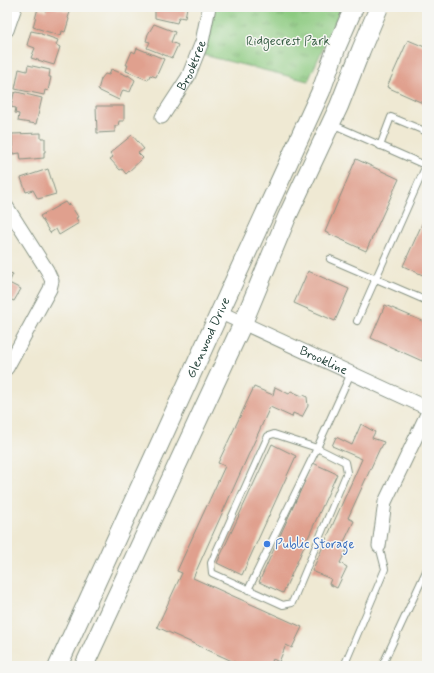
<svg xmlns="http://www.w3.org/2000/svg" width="434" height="673" font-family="Mynerve,sans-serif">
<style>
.park{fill:url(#park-tufts);stroke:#56845a}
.building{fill:#e0a08e}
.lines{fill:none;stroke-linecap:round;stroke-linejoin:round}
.lane-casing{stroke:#879384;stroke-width:8}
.street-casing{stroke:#879384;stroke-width:15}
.secondary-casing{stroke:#879384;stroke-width:20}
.lane{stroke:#fff;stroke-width:6}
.street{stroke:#fff;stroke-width:13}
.secondary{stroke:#fff;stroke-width:18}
.shop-dot{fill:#3f7fe0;stroke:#f6f6f2;stroke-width:1.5}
.labels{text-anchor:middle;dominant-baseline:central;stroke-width:3;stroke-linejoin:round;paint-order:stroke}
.park-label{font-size:13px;fill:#3a6047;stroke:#f6f6f2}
.street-label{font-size:13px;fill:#1f3d34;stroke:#f6f6f2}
.shop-label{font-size:13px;fill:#366cbe;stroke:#f6f6f2;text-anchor:start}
</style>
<defs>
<pattern id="park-tufts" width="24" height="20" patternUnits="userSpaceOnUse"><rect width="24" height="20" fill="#8cca80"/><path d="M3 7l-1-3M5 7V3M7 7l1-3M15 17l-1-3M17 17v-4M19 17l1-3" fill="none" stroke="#72a56a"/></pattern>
</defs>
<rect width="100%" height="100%" fill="#f6f6f2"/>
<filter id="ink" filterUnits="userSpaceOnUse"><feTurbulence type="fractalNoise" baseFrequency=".025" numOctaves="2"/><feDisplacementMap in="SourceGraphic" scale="8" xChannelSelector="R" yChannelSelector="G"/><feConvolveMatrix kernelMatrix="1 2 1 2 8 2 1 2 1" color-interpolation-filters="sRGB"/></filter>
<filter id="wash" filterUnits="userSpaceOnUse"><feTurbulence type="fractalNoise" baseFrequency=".012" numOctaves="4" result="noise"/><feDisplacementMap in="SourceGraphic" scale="16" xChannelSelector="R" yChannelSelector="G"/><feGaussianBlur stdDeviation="0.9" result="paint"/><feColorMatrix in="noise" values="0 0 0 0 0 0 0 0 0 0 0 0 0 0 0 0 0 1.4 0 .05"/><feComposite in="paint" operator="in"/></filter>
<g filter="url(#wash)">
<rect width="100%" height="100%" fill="#efe9d3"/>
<!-- park -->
<path class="park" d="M 206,7 L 342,7 L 308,81 L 195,53 Z"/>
<g id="blocks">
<!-- building -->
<path class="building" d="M 47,7 L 53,7 L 70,12 L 68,18 L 69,19 L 65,32 L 62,31 L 61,36 L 33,27 L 38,8 L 46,11 Z
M 155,7 L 187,7 L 185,18 L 179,17 L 177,23 L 155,18 Z
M 154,24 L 175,32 L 171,42 L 178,45 L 172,58 L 147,48 L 150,42 L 146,41 L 148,34 Z
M 31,31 L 41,33 L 41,34 L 58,40 L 56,45 L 60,47 L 54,65 L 31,58 L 35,48 L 27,45 Z
M 408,40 L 427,48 L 427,105 L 387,87 Z
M 137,48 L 164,59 L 156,77 L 150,75 L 148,80 L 126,71 L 128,65 L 126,65 L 132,51 L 135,53 Z
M 28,65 L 50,70 L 49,77 L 51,77 L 48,91 L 45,90 L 44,95 L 15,89 L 19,69 L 27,71 Z
M 111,69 L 128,76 L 128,75 L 135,80 L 130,92 L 123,90 L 119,100 L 98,90 L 101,79 L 105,74 L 109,75 Z
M 17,92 L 42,98 L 36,124 L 18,121 L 19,114 L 15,113 L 16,108 L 11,107 L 14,93 Z
M 96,106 L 124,106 L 124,121 L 119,121 L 118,126 L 115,126 L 115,132 L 97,133 Z
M 41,133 L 41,138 L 45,138 L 45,152 L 44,152 L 44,158 L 21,160 L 20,153 L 13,154 L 12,134 Z
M 132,135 L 144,149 L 138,153 L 143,158 L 126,174 L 122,169 L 120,170 L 110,159 L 113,157 L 110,153 Z
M 356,159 L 399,179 L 366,251 L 325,232 Z
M 48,169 L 56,194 L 38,199 L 33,190 L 26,192 L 21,178 Z
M 65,202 L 68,206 L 70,204 L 78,217 L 76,218 L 79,223 L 59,235 L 56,229 L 50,233 L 40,216 Z
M 427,213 L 427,277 L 403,266 Z
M 308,271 L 349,289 L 335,321 L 294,303 Z
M 7,272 L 13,274 L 9,283 L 21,289 L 14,301 L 7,298 Z
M 385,305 L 427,323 L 427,350 L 422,361 L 371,338 Z
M 254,387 L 273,395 L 275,387 L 289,394 L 291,391 L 302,396 L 304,395 L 307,397 L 308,406 L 302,417 L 293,413 L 292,417 L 270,407 L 193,578 L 302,627 L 292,648 L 286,645 L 279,662 L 273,659 L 270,666 L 243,666 L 157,627 L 182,573 L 177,571 L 225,466 L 218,463 Z
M 361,424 L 375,432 L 372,438 L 384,442 L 381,448 L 380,448 L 348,518 L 354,521 L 342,546 L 347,549 L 340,563 L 347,567 L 337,588 L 329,584 L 331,579 L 312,571 L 362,459 L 332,446 L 336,437 L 352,445 Z
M 272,444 L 296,456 L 242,575 L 217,563 Z
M 313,463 L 337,474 L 283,593 L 259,582 Z"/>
</g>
</g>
<g filter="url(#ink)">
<use href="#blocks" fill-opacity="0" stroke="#879384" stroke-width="1"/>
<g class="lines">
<!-- lane casing -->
<g class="lane-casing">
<path id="lane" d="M 332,124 L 427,166
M 380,146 L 391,117 L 427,132
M 330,259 L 427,301
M 357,321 L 427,163
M 274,434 L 317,448 L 345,462 L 347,472 L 292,603 L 283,605 L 212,573 L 211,563 L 268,436 Z
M 248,590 L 317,448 L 351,373
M 344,666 L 385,569 L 379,546
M 382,666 L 427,569
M 424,666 L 427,659"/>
</g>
<!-- street casing -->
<g class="street-casing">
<g id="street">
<path d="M 7,30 L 15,7"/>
<path id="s1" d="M 162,117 L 188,77 L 202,42 L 209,7"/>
<path d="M 7,207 L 47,270 L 52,281 L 50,289 L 7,368"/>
<path id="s2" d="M 221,313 L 427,408"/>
<path d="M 379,546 L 385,502 L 427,414"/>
</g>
</g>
<!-- secondary casing -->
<g class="secondary-casing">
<g id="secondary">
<path id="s3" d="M 58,666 L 321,91 L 337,46 L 354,7"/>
<path d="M 84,666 L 243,323 L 287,217 L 339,106 L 361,50 L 379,7"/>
</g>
</g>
<!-- lane -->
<use href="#lane" class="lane"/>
<!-- street -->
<use href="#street" class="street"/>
<!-- secondary -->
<use href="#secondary" class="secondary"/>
</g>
</g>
<!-- markers -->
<circle class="shop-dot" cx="267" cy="544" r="4"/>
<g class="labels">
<!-- park labels -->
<g class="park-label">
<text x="288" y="41">Ridgecrest Park</text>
</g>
<!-- street labels -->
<g class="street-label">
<text stroke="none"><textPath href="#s1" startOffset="60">Brooktree</textPath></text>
<text stroke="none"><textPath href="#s3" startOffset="361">Glenwood Drive</textPath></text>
<text stroke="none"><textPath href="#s2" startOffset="113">Brookline</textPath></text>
</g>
<!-- shop labels -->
<g class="shop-label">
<text x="275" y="544">Public Storage</text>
</g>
</g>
<!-- margin -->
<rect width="434" height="673" fill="none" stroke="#f6f6f2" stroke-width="24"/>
</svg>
